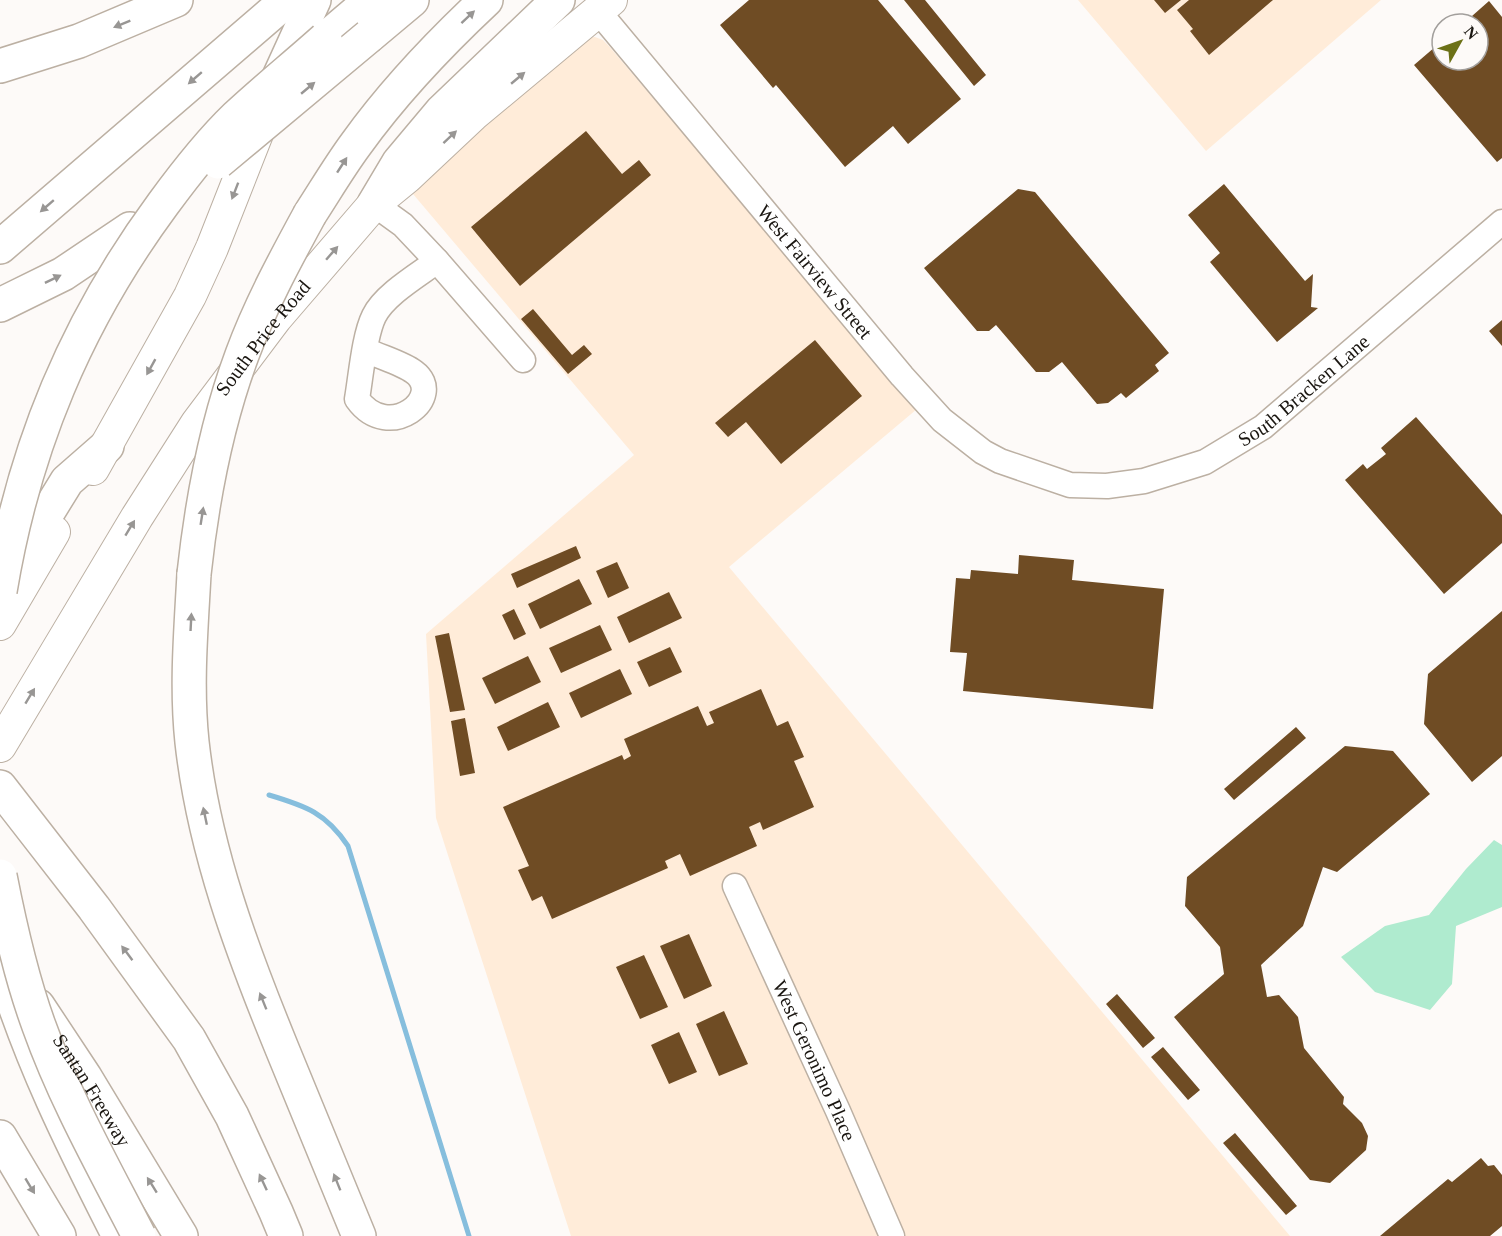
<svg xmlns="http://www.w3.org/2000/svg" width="1502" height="1236" font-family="'Times New Roman',serif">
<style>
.built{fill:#ffecd9}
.green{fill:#afebcf}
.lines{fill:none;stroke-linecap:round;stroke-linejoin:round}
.stream{stroke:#86bedd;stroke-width:5}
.building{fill:#6f4c24}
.minor-casing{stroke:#bcb0a3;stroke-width:27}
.major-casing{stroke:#bcb0a3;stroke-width:34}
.highway-casing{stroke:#bcb0a3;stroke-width:36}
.minor{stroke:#fff;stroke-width:24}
.major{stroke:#fff;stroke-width:32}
.highway{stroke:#fff;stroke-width:33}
.highway-bridge-casing{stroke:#bcb0a3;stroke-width:36;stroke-linecap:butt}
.highway-bridge{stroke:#fff;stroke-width:33}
.oneway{fill:#989694}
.labels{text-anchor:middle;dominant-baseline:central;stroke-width:6;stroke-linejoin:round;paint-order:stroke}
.street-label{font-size:20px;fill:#1a1611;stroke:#fdfaf8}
</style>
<rect width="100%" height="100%" fill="#fdfaf8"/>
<!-- built -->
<path class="built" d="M 1078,0 L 1381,0 L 1206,151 Z
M 595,37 L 603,40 L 608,45 L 917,409 L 729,567 L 1290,1236 L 571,1236 L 436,818 L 426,634 L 634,455 L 413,194 L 524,88 L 584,38 Z"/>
<!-- green -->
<path class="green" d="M 1494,840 L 1502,845 L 1502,907 L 1456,926 L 1452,984 L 1430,1010 L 1375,992 L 1341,957 L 1385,926 L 1429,915 L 1466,869 Z"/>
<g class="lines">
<!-- stream -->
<path class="stream" d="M 269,795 C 306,806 326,813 348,846 L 469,1236"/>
</g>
<!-- building -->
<path class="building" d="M 749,0 L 878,0 L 961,99 L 908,144 L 893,126 L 845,167 L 776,85 L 773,88 L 720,25 Z
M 904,0 L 925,0 L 986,75 L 974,86 Z
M 1154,0 L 1181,0 L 1165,13 Z
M 1189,0 L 1273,0 L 1209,55 L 1190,31 L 1193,29 L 1177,10 Z
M 1489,1 L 1502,17 L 1502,158 L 1497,162 L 1414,65 L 1442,41 L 1442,60 L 1478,60 L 1478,24 L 1463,24 Z
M 586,131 L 622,174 L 639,160 L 651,175 L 520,286 L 471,227 Z
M 1224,184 L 1305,281 L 1313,274 L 1311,307 L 1318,308 L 1277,342 L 1210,262 L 1220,253 L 1188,215 Z
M 1018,189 L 1035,192 L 1169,353 L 1155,365 L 1159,371 L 1126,398 L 1121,393 L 1108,403 L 1097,404 L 1062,362 L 1049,372 L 1036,372 L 996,325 L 989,331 L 977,331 L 924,268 Z
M 533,309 L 572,355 L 584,345 L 592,354 L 568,374 L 521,319 Z
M 1502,320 L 1502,346 L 1489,331 Z
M 815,340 L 862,396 L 781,464 L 746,422 L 728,437 L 715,423 Z
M 1416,417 L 1502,515 L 1502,543 L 1444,594 L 1345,480 L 1363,464 L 1367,469 L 1386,454 L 1381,448 Z
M 576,546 L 581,558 L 517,588 L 511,574 Z
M 1019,555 L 1074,560 L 1072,580 L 1164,589 L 1153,709 L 963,691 L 967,653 L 950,652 L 956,578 L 970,579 L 971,570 L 1018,574 Z
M 617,562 L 629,588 L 608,598 L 596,571 Z
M 579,579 L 592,604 L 540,629 L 528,604 Z
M 669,592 L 682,618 L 629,643 L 617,617 Z
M 514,609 L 526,634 L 514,640 L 502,615 Z
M 1502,611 L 1502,756 L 1472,782 L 1424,724 L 1428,674 Z
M 600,625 L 612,650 L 561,673 L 549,648 Z
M 449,633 L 465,710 L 450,712 L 435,636 Z
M 670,647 L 682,672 L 649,687 L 637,662 Z
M 528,656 L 541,682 L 495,704 L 482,678 Z
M 620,669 L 632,694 L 581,718 L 569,693 Z
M 761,689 L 777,726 L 788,721 L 804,757 L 794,761 L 814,807 L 763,830 L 760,822 L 749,827 L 757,846 L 690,876 L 680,854 L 665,861 L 668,868 L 552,919 L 542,896 L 532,901 L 518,870 L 529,866 L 503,807 L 622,755 L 624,760 L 631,756 L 624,739 L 698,706 L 707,726 L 714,723 L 709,712 Z
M 548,702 L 560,727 L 508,751 L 497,727 Z
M 465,718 L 475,773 L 460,776 L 451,721 Z
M 1296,727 L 1306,738 L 1234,800 L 1224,789 Z
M 1345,746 L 1393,751 L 1430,794 L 1337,872 L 1323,867 L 1303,926 L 1261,965 L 1267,997 L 1279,995 L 1298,1017 L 1304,1048 L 1344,1097 L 1343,1104 L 1362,1123 L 1368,1136 L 1366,1150 L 1330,1183 L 1310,1180 L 1174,1017 L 1224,974 L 1220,947 L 1185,906 L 1187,877 Z
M 689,934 L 712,986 L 684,999 L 660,946 Z
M 644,955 L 668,1007 L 640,1019 L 616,967 Z
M 1117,994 L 1155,1038 L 1143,1048 L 1106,1004 Z
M 724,1011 L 748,1064 L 719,1076 L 696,1024 Z
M 679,1032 L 697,1072 L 669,1084 L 651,1045 Z
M 1163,1047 L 1200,1090 L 1188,1100 L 1151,1057 Z
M 1235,1133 L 1297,1206 L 1286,1215 L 1223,1143 Z
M 1481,1158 L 1488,1166 L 1494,1165 L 1502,1175 L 1502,1226 L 1490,1236 L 1380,1236 L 1448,1179 L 1452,1182 Z"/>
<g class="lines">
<!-- minor casing -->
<g class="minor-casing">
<g id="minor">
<path id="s1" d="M 598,11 L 902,376 L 942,420 L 983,452 L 1000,461 L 1070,485 L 1107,486 L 1144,481 L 1205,462 L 1263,427 L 1502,222"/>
<path d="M 374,204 L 403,225 L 437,261 L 523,360"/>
<path d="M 366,350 C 380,357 402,363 414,372 C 447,396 389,444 357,399 C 361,376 364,336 374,316 C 384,295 418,275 437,261"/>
<path id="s2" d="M 735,886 L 838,1111 L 892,1236"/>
</g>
</g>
<!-- major casing -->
<g class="major-casing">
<g id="major">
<path d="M 93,469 L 190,296 L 212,248 L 262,121"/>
<path d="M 0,624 L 54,532"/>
<path id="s3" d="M 0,746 L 137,517 L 197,423 L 276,318 L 374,204 L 407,177 L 473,115 L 611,0"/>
</g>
</g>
<!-- highway casing -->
<g class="highway-casing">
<g id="highway">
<path d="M 369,36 L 412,0"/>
<path d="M 325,39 L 371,0"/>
<path d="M 0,66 L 79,41 L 176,0"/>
<path d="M 279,77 L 314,0"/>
<path d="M 374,204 L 399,162 L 441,112 L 558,0"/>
<path d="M 310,214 C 325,191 339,167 356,144 C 394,91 439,44 486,0"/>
<path d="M 0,247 L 287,0"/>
<path d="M 0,305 L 63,274 L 130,229"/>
<path d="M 194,574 C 191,630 186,686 192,742 C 204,850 242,951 283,1051 C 308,1112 333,1174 359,1236"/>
<path d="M 3,585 L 67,481 L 107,446"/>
<path d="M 0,787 L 94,908 L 189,1039 L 232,1116 L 276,1212 L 286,1236"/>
<path d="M 0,959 C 28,1056 73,1146 119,1236"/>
<path id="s4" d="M 38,1006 L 85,1077 L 181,1236"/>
<path d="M 0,1137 L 59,1236"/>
</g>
</g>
<!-- minor -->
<use href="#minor" class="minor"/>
<!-- major -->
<use href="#major" class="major"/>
<!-- highway -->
<use href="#highway" class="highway"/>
<!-- highway-bridge casing -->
<g class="highway-bridge-casing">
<path id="highway-bridge" d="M 218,162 L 369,36
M 194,574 C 202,500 216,425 242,355 C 260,306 285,260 310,214
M 0,591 C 24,447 76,322 163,204 C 185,174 209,143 236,117 C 265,90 296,65 325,39
M 0,876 C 10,927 21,977 39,1026 C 65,1099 104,1168 139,1236"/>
</g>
<!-- highway-bridge -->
<use href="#highway-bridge" class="highway-bridge"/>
</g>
<!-- one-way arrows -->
<defs><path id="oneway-solid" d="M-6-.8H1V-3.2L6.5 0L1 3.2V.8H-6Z" transform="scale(1.5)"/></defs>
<g class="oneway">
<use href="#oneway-solid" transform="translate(468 17) rotate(-43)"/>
<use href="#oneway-solid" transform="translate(122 24) rotate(158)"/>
<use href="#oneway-solid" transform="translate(195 78) rotate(139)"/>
<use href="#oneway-solid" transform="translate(518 78) rotate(-40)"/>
<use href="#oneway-solid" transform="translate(308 88) rotate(-40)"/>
<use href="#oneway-solid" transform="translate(450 137) rotate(-43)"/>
<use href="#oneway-solid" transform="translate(342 165) rotate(-57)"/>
<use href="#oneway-solid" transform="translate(235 191) rotate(111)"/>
<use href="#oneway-solid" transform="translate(47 206) rotate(139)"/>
<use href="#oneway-solid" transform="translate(332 253) rotate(-49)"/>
<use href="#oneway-solid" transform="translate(53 279) rotate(-26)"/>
<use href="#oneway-solid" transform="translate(151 367) rotate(119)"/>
<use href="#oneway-solid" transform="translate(202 516) rotate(-81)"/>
<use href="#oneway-solid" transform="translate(130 528) rotate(-59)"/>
<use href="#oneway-solid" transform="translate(191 622) rotate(-87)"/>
<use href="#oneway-solid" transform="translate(30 696) rotate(-59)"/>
<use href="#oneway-solid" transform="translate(205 816) rotate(-102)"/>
<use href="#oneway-solid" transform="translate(127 953) rotate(-127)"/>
<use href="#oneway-solid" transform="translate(263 1001) rotate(-112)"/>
<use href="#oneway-solid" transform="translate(263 1182) rotate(-115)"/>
<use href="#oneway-solid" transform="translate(337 1182) rotate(-112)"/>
<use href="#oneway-solid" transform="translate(152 1185) rotate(-122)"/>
<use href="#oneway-solid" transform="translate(30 1186) rotate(59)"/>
</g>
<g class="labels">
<!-- street labels -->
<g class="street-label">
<text stroke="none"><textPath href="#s1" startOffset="339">West Fairview Street</textPath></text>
<text stroke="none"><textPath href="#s3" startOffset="486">South Price Road</textPath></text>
<text stroke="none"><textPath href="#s1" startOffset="940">South Bracken Lane</textPath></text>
<text stroke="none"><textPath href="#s2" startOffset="192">West Geronimo Place</textPath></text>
<text stroke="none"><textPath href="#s4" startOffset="100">Santan Freeway</textPath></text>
</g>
</g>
<!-- north arrow -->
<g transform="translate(1460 42) rotate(50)"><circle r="28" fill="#fdfaf8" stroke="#a29f9c" stroke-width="1.5"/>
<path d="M0-4.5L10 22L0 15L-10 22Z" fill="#6c7117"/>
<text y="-9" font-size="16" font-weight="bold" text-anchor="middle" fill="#1a1611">N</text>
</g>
</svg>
